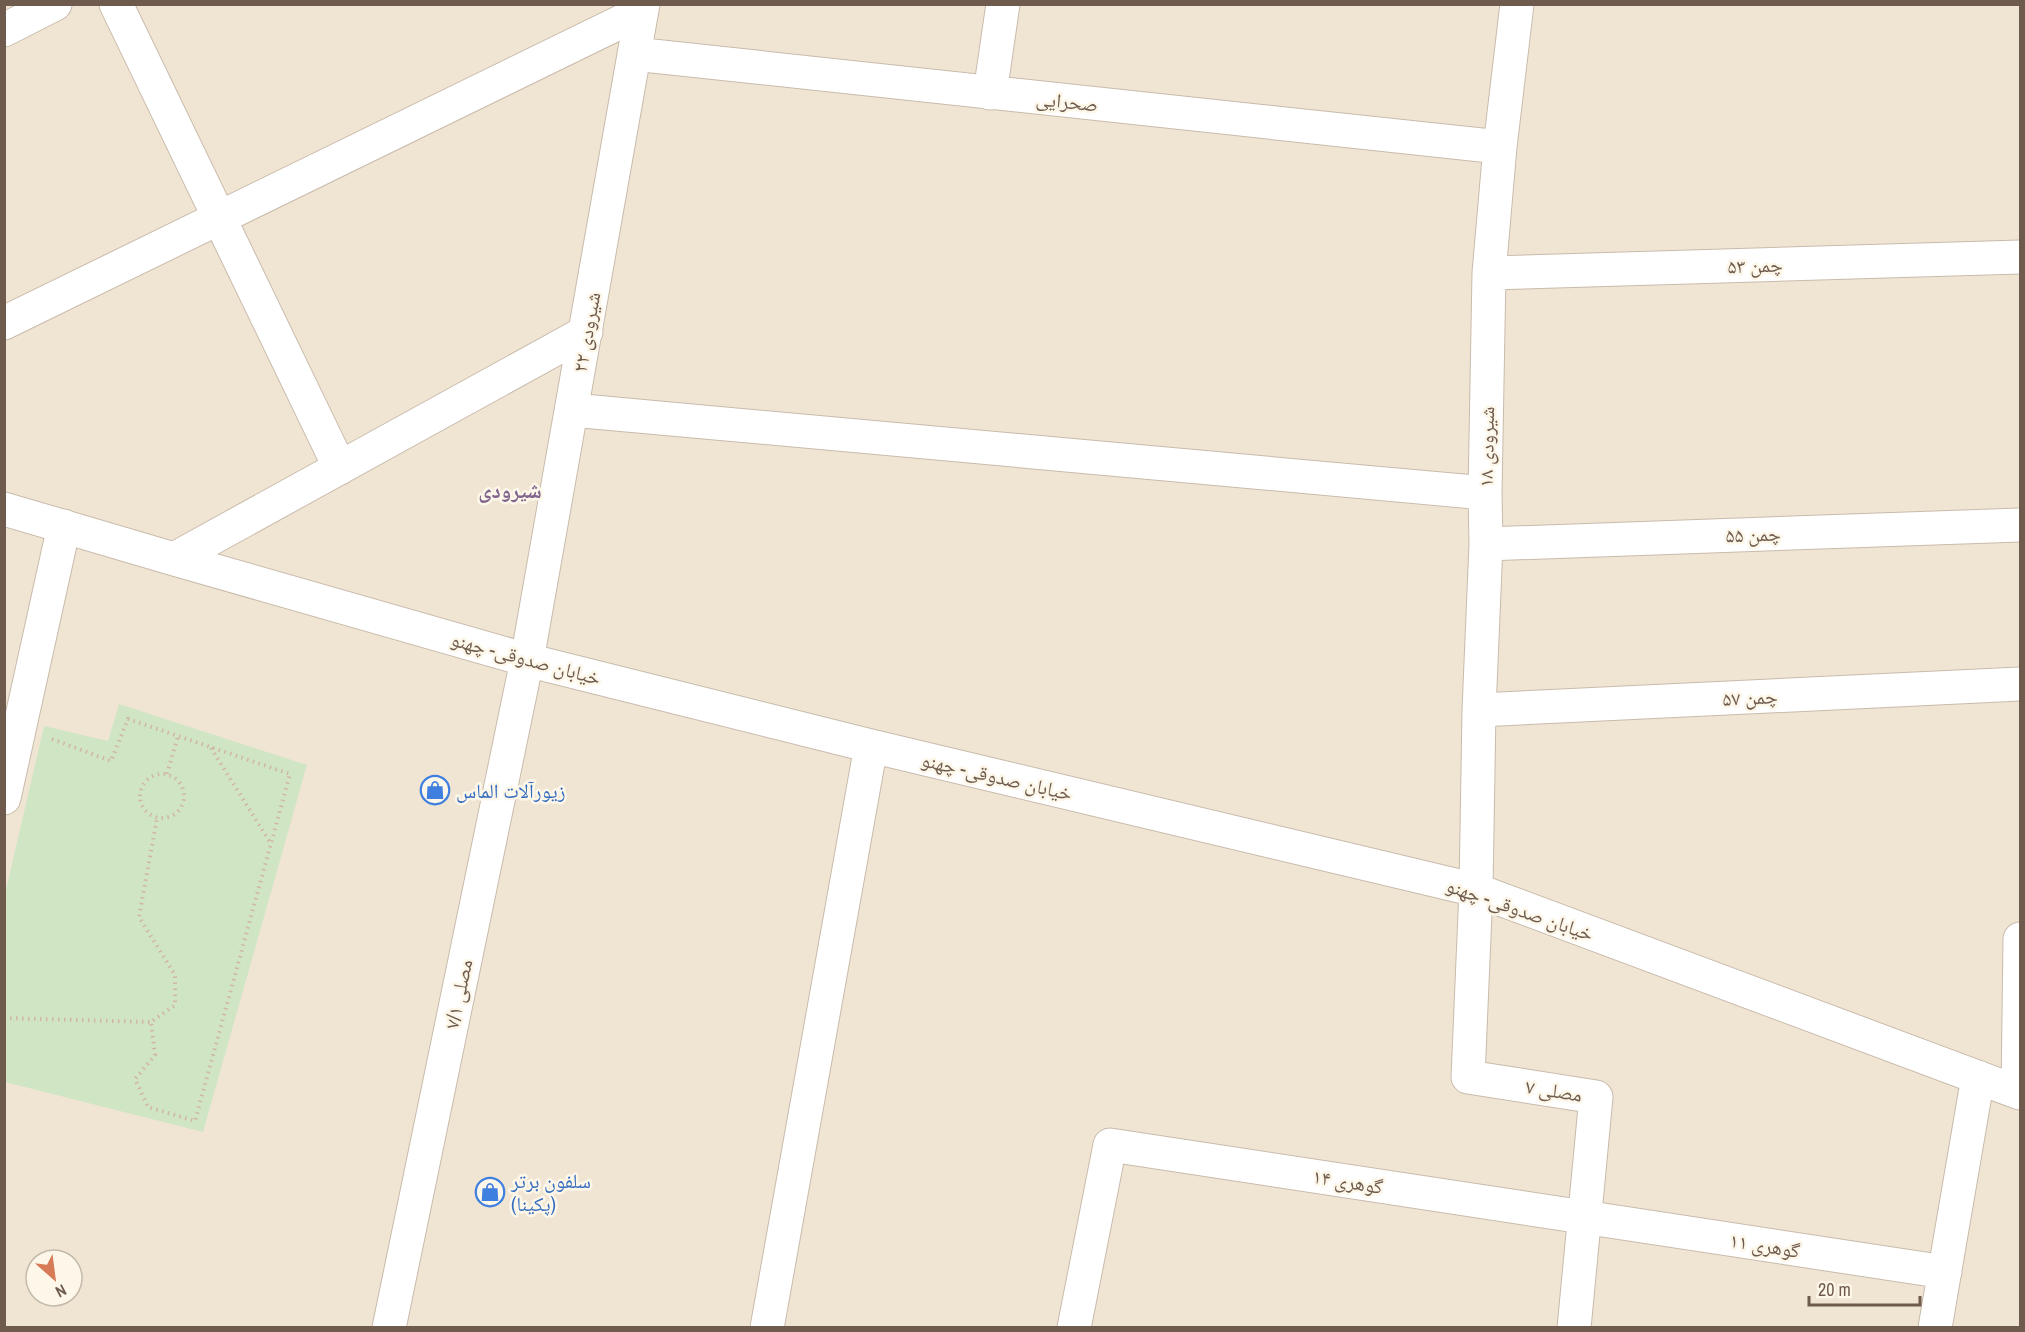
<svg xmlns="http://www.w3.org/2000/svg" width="2025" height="1332" font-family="'Archivo Narrow','Noto Naskh Arabic',sans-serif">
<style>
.residential{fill:#f0e5d3;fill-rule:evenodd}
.green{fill:#d0e5c4}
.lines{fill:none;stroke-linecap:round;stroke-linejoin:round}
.minor-casing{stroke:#c9bbac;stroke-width:35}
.path{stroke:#d0b7a2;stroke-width:4;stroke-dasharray:1.5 4.5;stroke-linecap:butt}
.minor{stroke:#fff;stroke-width:33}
.labels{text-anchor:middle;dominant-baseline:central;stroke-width:5;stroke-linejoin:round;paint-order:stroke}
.street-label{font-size:20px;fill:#6f5b4d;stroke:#fdf7ea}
.shop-label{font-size:20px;fill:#366cbe;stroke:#fdf7ea;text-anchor:start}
.neighbourhood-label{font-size:21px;font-weight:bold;fill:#81658c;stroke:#fdf7ea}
</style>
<rect width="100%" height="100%" fill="#f9f3e4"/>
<!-- residential -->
<path class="residential" d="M 5,5 L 2020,5 L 2020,1327 L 5,1328 ZM 36,1260 L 72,1260 L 72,1296 L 36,1296 Z"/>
<!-- green -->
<path class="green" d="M 119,704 L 307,765 L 203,1132 L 5,1082 L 5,894 L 44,726 L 108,741 Z"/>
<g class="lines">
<!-- minor casing -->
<g class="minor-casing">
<path id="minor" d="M 116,4 L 340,468
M 1517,4 L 1500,147 L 1489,273 L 1485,493 L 1486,544 L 1479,710 L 1476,890 L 1468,1077 L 1596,1097 L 1574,1328
M 4,30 L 55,4
M 634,54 L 1500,147
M 990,93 L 1003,4
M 1489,273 L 2020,257
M 4,323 L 641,12
M 572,410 L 1485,493
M 4,509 L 174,559 L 527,660 L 871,746 L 1476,890 L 2020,1093
M 1486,544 L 2020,525
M 174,559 L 586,332
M 1479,710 L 2020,684
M 4,798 L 64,526
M 2018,1092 L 2020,939
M 389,1328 L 527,660 L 643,4
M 767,1328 L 871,746
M 1074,1328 L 1110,1145 L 1945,1272
M 1935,1328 L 1978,1077"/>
</g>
<!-- path -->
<path class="path" d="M 52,739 L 111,761 L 128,719 L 290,774 L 195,1121 L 148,1107 L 135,1079 L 155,1055 L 151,1022 L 175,1005 L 175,975 L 139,917 L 157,818
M 211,748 L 271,844
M 167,774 L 178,736
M140 796a22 22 0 1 1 44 0a22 22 0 1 1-44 0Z
M 4,1018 L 151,1022"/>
<!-- minor -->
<use href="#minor" class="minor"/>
</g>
<!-- icons -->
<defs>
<g id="shop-ring" transform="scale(1.5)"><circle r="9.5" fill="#fdf7ea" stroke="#3f7fe0" stroke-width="1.5"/><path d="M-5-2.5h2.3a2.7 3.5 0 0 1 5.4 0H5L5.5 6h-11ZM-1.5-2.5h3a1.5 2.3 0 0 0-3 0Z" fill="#3f7fe0"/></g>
</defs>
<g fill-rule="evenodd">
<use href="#shop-ring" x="435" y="790"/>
<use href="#shop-ring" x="490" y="1192"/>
</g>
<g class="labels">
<!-- street labels -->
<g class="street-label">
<text transform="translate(1067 101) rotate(6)">صحرایی</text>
<text transform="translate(1755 265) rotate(-2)">چمن ۵۳</text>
<text transform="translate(586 332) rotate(-80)">شیرودی ۲۲</text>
<text transform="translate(1486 447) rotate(-89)">شیرودی ۱۸</text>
<text transform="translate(1753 534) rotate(-2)">چمن ۵۵</text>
<text transform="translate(526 658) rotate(15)">خیابان صدوقی- چهنو</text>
<text transform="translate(1750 697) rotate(-3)">چمن ۵۷</text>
<text transform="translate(997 776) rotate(13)">خیابان صدوقی- چهنو</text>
<text transform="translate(1520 909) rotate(19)">خیابان صدوقی- چهنو</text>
<text transform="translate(458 994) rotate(-78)">مصلی ۷/۱</text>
<text transform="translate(1554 1090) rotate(9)">مصلی ۷</text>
<text transform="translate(1348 1181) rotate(9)">گوهری ۱۴</text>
<text transform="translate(1765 1245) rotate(9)">گوهری ۱۱</text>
</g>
<!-- shop labels -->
<g class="shop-label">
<text x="456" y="790">زیورآلات الماس</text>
<text x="511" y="1180">سلفون برتر<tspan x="511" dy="23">(پکینا)</tspan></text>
</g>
<!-- neighbourhood labels -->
<g class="neighbourhood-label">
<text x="510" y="490">شیرودی</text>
</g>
</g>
<!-- border -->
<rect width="2025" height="1332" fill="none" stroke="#6f5b4d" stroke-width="12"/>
<!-- north arrow -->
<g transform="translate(54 1278) rotate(152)"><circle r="28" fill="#fdf7ea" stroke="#c4b9ab" stroke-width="1.5"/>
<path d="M0-4.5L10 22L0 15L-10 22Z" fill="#d67b56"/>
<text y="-9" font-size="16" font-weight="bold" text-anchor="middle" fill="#6f5b4d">N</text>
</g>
<!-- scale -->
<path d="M1809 1296v9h111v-9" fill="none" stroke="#6f5b4d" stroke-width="3"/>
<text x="1818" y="1296" font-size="18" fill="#6f5b4d" stroke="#fdf7ea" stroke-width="4.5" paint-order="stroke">20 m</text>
</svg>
